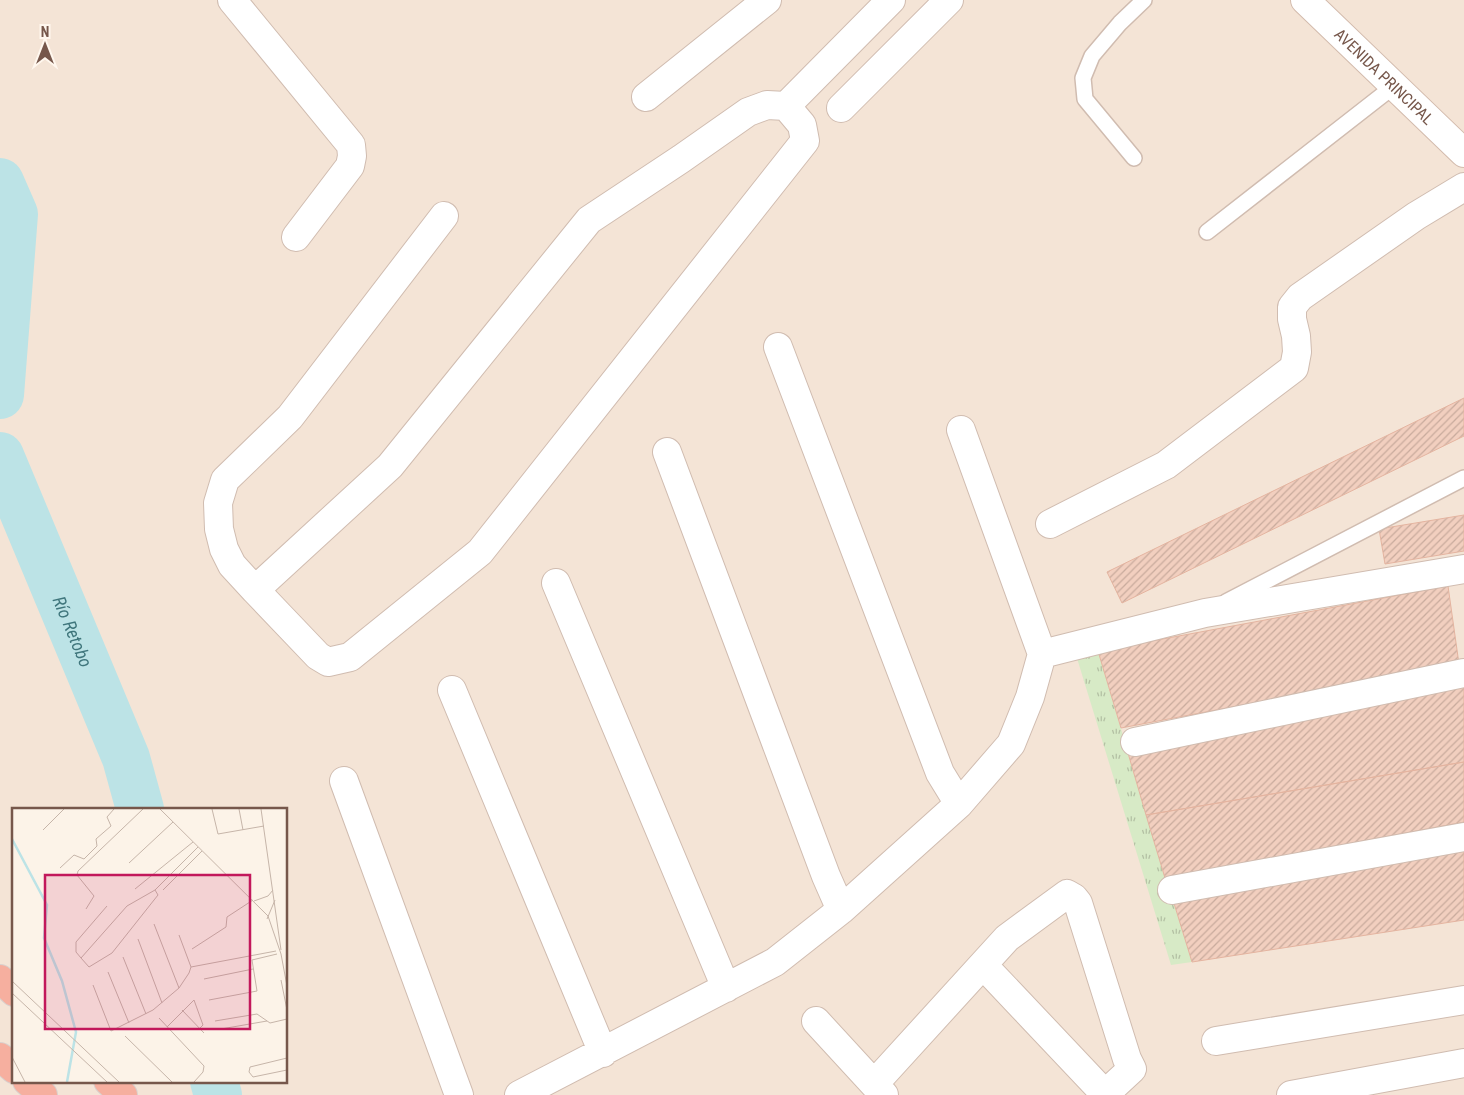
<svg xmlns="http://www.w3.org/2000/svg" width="1464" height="1095" font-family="'Roboto Condensed',sans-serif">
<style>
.residential{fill:#f4e4d6;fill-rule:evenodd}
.grass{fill:url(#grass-tufts)}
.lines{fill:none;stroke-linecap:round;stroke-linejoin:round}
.river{stroke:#bce3e6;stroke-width:48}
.building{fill:url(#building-hatch);stroke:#e4b4a0}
.lane-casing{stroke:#d0bcb0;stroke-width:18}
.street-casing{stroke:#d0bcb0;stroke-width:30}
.secondary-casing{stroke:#d3bbad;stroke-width:30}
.highway-casing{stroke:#d9d0cd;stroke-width:30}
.lane{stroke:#fff;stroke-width:15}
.street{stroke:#fff;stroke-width:28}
.secondary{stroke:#fff;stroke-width:28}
.highway{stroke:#f6af9f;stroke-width:28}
.labels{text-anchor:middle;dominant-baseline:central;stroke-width:4;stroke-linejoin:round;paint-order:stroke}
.street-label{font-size:16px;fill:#76574b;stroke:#fff7ee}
.water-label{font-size:18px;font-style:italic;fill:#3f767c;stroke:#fff7ee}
.inset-river{fill:none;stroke:#bce3e6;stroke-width:2.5}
.inset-road{fill:none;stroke:#c6b5a9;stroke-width:1}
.view{fill:#c2185b;fill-opacity:0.15;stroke:#c2185b;stroke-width:2.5}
.inset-edge{fill:none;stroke:#76574b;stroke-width:2.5}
</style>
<defs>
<pattern id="grass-tufts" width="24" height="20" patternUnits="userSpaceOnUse" patternTransform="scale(1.25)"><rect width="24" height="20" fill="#d7eac6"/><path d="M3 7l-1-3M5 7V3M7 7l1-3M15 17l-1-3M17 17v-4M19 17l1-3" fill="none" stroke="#b3c0a3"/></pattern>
<pattern id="building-hatch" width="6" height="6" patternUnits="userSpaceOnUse" patternTransform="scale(1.25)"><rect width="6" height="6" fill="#f2cfbf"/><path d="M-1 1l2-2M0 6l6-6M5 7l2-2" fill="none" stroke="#c9ab9d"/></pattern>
</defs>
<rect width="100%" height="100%" fill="#fcf3e8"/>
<!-- residential -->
<path class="residential" d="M 0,0 L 1464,0 L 1464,1095 L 0,1095 ZM 14,809 L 286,809 L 286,1081 L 14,1081 Z"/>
<!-- grass -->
<path class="grass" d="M 1098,651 L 1165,878 L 1173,900 L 1192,962 L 1171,965 L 1076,655 Z"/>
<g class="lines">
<!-- river -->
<g class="river">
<path d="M 0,182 L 14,214 L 0,395"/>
<path id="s1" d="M 0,456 L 126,758 L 140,809"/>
<path d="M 214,1081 L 218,1095"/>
</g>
</g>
<!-- building -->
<path class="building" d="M 1464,398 L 1464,436 L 1122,603 L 1107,572 Z
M 1464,515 L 1464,551 L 1385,564 L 1379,529 Z
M 1448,586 L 1459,664 L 1121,728 L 1098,651 Z
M 1464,684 L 1464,762 L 1146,815 L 1128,753 Z
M 1464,762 L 1464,822 L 1165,878 L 1146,815 Z
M 1464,851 L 1464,920 L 1192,962 L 1173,900 Z"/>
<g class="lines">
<!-- lane casing -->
<g class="lane-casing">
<path id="lane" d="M 1134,158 L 1085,99 L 1083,78 L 1092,56 L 1120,23 L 1144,0
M 1207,232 L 1394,86
M 1226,602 L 1464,478"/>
</g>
<!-- street casing -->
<g class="street-casing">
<path id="street" d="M 232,0 L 351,145 L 352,156 L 350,166 L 296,237
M 646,97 L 767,0
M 786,106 L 802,125 L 805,141 L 480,552 L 350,657 L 328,662 L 318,656 L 255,590 L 390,466 L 589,220 L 681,159 L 748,112 L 767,105 L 786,106 L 891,0
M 841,108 L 949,0
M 778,347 L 940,773 L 959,804
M 667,452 L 826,876 L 841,910
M 1050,524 L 1166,465 L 1294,368 L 1297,352 L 1296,336 L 1292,319 L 1292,307 L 1300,297 L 1416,216 L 1464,187
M 556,583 L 726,988
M 255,590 L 232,565 L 224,549 L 219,529 L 218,503 L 225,480 L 290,417 L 444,216
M 1042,654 L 1205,613 L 1464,569
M 452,690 L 603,1053
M 1135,742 L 1464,673
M 344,781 L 459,1095
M 1172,890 L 1464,837
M 983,965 L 1106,1095
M 816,1021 L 884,1095
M 1216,1041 L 1464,1000
M 874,1084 L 1007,938 L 1067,894 L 1074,898 L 1078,903 L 1127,1059 L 1132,1069 L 1105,1094
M 519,1095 L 775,962 L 841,910 L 959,804 L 1011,744 L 1030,697 L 1042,654 L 961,430
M 1291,1095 L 1464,1063"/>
</g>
<!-- secondary casing -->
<g class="secondary-casing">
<g id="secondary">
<path id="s2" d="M 1305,0 L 1464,153"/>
</g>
</g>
<!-- highway casing -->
<g class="highway-casing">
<path id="highway" d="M 0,979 L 14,992
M 0,1057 L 14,1069
M 27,1081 L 43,1095
M 108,1081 L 123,1095"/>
</g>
<!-- lane -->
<use href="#lane" class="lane"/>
<!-- street -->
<use href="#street" class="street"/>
<!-- secondary -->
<use href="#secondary" class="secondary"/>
<!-- highway -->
<use href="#highway" class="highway"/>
</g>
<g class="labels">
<!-- street labels -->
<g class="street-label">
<text stroke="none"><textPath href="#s2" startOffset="110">AVENIDA PRINCIPAL</textPath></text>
</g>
<!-- water labels -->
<g class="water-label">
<text stroke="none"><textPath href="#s1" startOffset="190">Río Retobo</textPath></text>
</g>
</g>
<!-- overview -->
<g transform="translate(12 808)">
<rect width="275" height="275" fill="#fcf3e8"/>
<path class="inset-river" d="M 0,31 L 35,97 L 32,130 L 50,173 L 64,224 L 55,274"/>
<path class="inset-road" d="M 148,1 L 256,108 L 269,146 L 275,178M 200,1 L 206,26 L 252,18M 227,1 L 231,22M 249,1 L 269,142M 31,22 L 52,1M 117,55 L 161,14M 48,60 L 62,47 L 72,51 L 85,38 L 84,31 L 99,18 L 95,9 L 102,1M 123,81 L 181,34M 143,82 L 146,87 L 100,145 L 77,159 L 69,150 L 115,98 L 143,82 L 186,39M 151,82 L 190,43M 242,93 L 256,88 L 261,82M 74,101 L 82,88 L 65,67 L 66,63 L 131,1M 255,111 L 263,92M 142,116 L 167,180M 126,131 L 150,195M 180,141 L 214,119 L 215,109 L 241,92M 111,149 L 134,206M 69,150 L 64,144 L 64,134 L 95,98M 179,159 L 264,143M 96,164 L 117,215M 192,171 L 241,161M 269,172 L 275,202M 0,173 L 107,274M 81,177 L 99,223 L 141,202 L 167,180 L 177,165 L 179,159 L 167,127M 0,185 L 95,274M 197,192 L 245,183 L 240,152 L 265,146M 170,202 L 192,225M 147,210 L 192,258 L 191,264 L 182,274M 203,213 L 245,206 L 258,215 L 275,211M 155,219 L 182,192 L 191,217 L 188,220M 209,221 L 255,213M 113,228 L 160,274M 0,249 L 13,274M 275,250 L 238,259 L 237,264 L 241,269 L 275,262"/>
<path class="view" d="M 33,67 L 238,67 L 238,221 L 33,221 Z"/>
<rect width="275" height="275" class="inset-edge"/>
</g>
<!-- north arrow -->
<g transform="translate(45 45)" stroke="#fff7ee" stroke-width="4" paint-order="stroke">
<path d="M0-4L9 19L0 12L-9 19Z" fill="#76574b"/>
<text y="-8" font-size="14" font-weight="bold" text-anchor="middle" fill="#76574b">N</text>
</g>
</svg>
